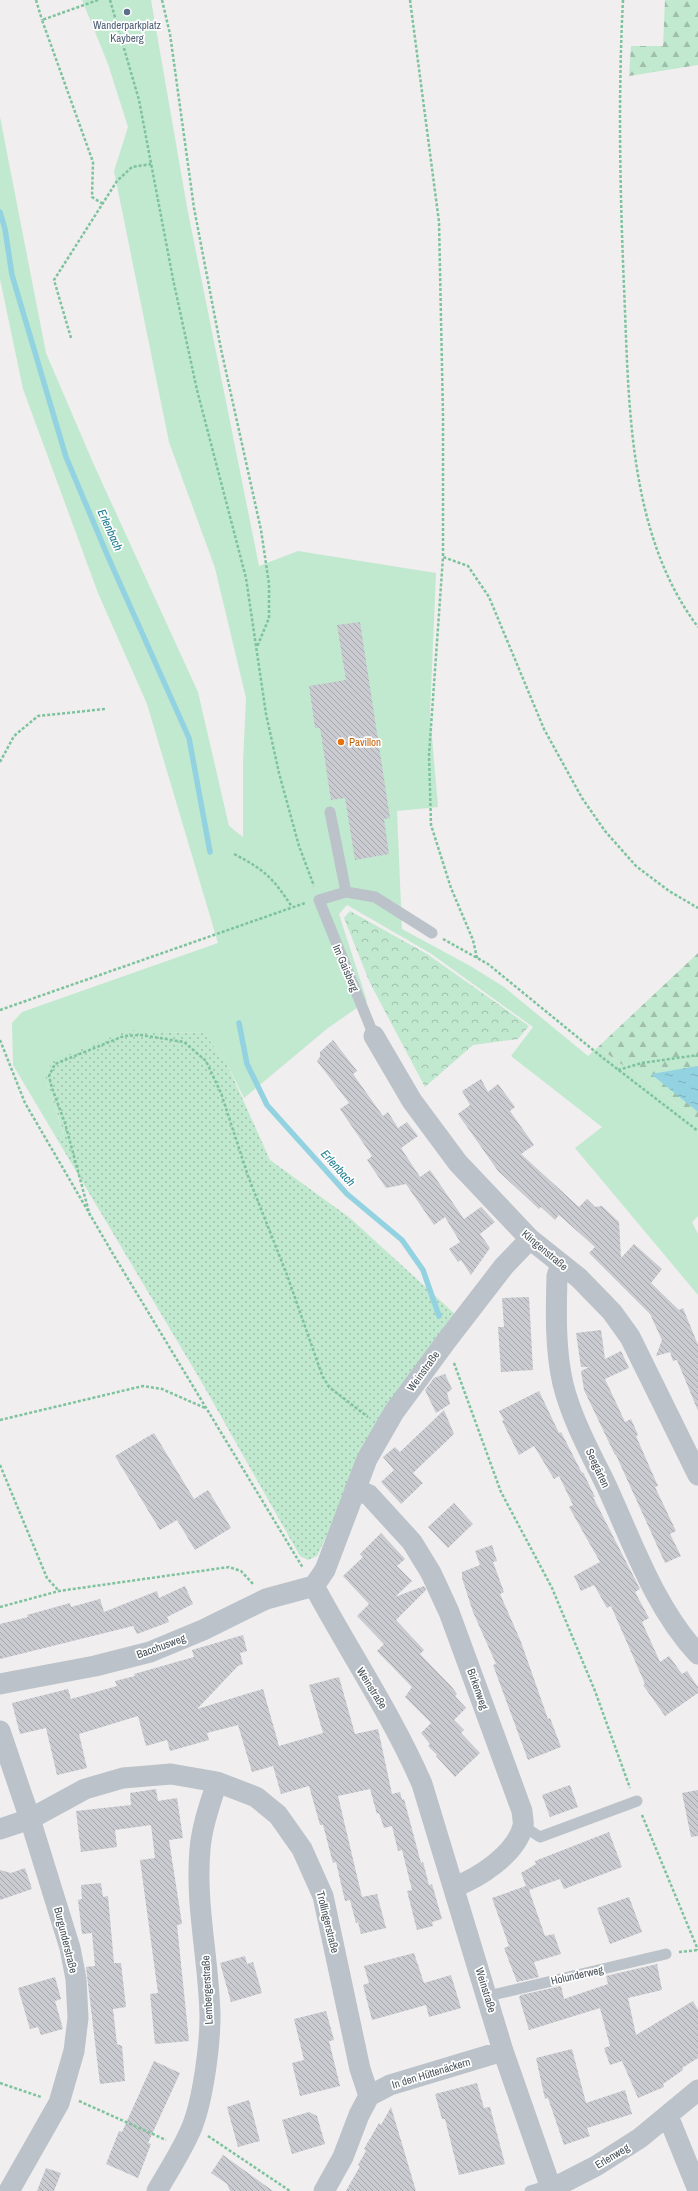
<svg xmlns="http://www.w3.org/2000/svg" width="698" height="2191" font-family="'Archivo Narrow',sans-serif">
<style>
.grass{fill:#c1e9cf}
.forest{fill:url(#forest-firs)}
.park{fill:url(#park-crowns)}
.garden{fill:url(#garden-dots)}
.water{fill:url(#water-ripples)}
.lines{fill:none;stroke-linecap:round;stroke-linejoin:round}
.stream{stroke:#93d3e1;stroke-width:5.5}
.building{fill:url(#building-back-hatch)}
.path{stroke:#7dc39e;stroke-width:2.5;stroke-dasharray:3 2;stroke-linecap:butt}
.lane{stroke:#bbc2c9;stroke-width:11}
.street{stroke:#bbc2c9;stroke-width:21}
.service-dot{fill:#5c6f8a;stroke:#fff;stroke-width:1.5}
.food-dot{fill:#e8710a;stroke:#fff;stroke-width:1.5}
.labels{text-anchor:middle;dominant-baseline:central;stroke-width:3.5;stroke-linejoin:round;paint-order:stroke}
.service-label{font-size:11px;fill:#4e5e75;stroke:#fff}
.food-label{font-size:11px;fill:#c56008;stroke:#fff;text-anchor:start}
.street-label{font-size:11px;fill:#485259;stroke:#fff}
.water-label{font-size:12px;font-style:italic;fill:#1c7c90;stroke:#fff}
</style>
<defs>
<pattern id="forest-firs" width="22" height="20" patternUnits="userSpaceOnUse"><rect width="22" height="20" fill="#c1e9cf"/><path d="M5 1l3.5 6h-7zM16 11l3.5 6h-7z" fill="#9fbfab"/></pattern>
<pattern id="park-crowns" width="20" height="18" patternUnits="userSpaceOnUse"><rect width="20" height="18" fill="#c1e9cf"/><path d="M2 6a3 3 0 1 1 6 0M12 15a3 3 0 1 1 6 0" fill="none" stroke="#9fbfab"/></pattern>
<pattern id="garden-dots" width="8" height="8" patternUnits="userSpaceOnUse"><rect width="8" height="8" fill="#c1e9cf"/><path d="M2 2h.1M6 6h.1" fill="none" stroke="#9fbfab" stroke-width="1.8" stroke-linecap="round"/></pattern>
<pattern id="water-ripples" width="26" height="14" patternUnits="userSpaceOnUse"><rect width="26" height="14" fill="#93d3e1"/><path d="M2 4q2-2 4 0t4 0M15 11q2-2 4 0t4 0" fill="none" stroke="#7aaeb9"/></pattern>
<pattern id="building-back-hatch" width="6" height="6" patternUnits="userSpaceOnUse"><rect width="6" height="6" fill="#c9cbd0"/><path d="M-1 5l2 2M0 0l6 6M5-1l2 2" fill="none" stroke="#a5a7ac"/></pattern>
</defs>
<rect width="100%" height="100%" fill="#f0eeee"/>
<!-- grass -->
<path class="grass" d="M 82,0 L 151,0 L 187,207 L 259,566 L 298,551 L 436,573 L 430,714 L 438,807 L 397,811 L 402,929 L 472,967 L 504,987 L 588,1056 L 598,1047 L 698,1120 L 698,1216 L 692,1222 L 698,1234 L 698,1295 L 575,1148 L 602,1127 L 511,1056 L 533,1027 L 430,953 L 347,905 L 339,914 L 367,1001 L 328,1028 L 244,1098 L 226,1062 L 203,1032 L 167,1033 L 45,1076 L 64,1135 L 57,1139 L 13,1065 L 12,1023 L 22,1012 L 218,943 L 147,704 L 98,593 L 23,389 L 0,279 L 0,117 L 46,353 L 94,465 L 198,692 L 229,826 L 243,837 L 243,762 L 246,698 L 215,568 L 169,442 L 114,171 L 128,127 L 108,64 Z"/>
<!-- forest -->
<path class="forest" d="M 665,0 L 698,0 L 698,65 L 629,76 L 631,46 L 663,46 Z
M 698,953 L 698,1120 L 598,1047 Z"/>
<!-- park -->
<path class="park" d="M 350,911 L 427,954 L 529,1026 L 518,1039 L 473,1045 L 425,1087 L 370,983 L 344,918 Z"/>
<!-- garden -->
<path class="garden" d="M 128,1030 L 167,1033 L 203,1032 L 226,1062 L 270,1160 L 350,1218 L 456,1315 L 328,1533 L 317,1556 L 308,1560 L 300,1556 L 201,1381 L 57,1139 L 64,1134 L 45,1076 L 53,1061 Z"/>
<!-- water -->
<path class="water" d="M 698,1066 L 698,1112 L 651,1074 Z"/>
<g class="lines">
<!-- stream -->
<path class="stream" d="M 0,212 L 5,229 L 12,275 L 66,457 L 109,559 L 189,738 L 210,852
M 239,1023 L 247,1064 L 267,1105 L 347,1194 L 402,1240 L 423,1270 L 439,1316"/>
</g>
<!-- building -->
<path class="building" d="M 360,622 L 390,818 L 384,819 L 389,854 L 355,860 L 345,798 L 331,800 L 320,728 L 315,728 L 309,686 L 346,680 L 337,625 Z
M 333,1040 L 357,1071 L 353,1074 L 383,1116 L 388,1112 L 398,1128 L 407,1122 L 418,1136 L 401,1148 L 420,1177 L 430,1170 L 464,1219 L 481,1207 L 495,1222 L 480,1234 L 490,1248 L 471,1275 L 461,1260 L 458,1262 L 449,1249 L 460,1242 L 445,1217 L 434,1225 L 406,1184 L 386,1188 L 367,1160 L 372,1156 L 340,1109 L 349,1103 L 317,1061 L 320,1057 L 320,1052 Z
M 481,1079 L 488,1092 L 498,1084 L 515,1107 L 510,1111 L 534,1145 L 521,1154 L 579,1207 L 587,1199 L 595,1207 L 602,1206 L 619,1222 L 621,1258 L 634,1244 L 662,1269 L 651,1283 L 679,1310 L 683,1308 L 698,1345 L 698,1411 L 677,1360 L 673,1361 L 670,1352 L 656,1356 L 662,1340 L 650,1314 L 589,1253 L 595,1247 L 559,1215 L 555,1220 L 541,1207 L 539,1209 L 498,1171 L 458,1114 L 470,1105 L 462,1091 Z
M 529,1297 L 533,1370 L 501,1372 L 498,1327 L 504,1327 L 502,1298 Z
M 601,1330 L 605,1359 L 621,1351 L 629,1368 L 605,1379 L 625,1422 L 631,1419 L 638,1435 L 636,1436 L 658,1486 L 655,1487 L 676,1531 L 670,1534 L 681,1556 L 665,1563 L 616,1455 L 615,1455 L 584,1390 L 581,1371 L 589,1367 L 581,1367 L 576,1333 Z
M 445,1374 L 452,1389 L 447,1393 L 450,1404 L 436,1413 L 425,1390 L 434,1378 Z
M 539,1391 L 559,1433 L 561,1432 L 582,1473 L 583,1472 L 595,1497 L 593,1497 L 640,1589 L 635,1592 L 649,1618 L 642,1622 L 660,1662 L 669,1656 L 682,1674 L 687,1671 L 698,1687 L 698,1693 L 665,1716 L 643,1685 L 645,1684 L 611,1606 L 607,1608 L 594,1585 L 581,1591 L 574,1576 L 600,1562 L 569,1507 L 573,1505 L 559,1476 L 554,1479 L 534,1446 L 519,1455 L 502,1421 L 504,1420 L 499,1411 Z
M 444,1410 L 454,1434 L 413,1473 L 423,1483 L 401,1504 L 381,1482 L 394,1470 L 383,1457 L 395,1447 L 400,1452 Z
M 154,1433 L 194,1499 L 208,1490 L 231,1528 L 195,1550 L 177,1520 L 160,1530 L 115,1456 Z
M 454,1503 L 473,1524 L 448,1548 L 428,1527 Z
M 381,1533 L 405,1559 L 397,1566 L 412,1581 L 395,1597 L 424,1586 L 426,1590 L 396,1620 L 424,1650 L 420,1654 L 451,1686 L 457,1694 L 455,1696 L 466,1708 L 454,1720 L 464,1730 L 461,1733 L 480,1753 L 455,1777 L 436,1756 L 437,1755 L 428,1746 L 430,1744 L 421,1733 L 431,1723 L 405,1697 L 412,1687 L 377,1651 L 384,1644 L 357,1616 L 369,1604 L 343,1576 L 363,1557 L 360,1554 Z
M 492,1545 L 497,1561 L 493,1562 L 504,1592 L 500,1594 L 521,1642 L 548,1719 L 550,1718 L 561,1747 L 528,1760 L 493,1665 L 496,1664 L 473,1612 L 462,1578 L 462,1572 L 480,1565 L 475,1551 Z
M 185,1586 L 193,1604 L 167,1617 L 169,1622 L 137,1634 L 133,1626 L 0,1659 L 0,1624 L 28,1617 L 27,1615 L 70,1603 L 71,1607 L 100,1599 L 104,1612 L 157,1591 L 159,1598 Z
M 243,1635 L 247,1651 L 240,1653 L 243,1664 L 238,1666 L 197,1709 L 263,1689 L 279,1746 L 323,1733 L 309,1685 L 339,1677 L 355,1734 L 378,1729 L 392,1794 L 400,1792 L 402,1800 L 404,1799 L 421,1863 L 423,1862 L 429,1885 L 432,1884 L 442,1919 L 432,1922 L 433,1926 L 417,1930 L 407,1891 L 412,1890 L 402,1850 L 398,1851 L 392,1826 L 384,1828 L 379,1813 L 377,1814 L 370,1789 L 338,1796 L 362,1897 L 377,1894 L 386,1928 L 361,1934 L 358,1922 L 356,1923 L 350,1900 L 345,1901 L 336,1862 L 333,1863 L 323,1825 L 320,1825 L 309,1786 L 281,1794 L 273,1766 L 252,1772 L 238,1725 L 207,1733 L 209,1740 L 170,1751 L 167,1740 L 146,1746 L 138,1716 L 79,1734 L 87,1768 L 57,1775 L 46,1728 L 20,1734 L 12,1703 L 68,1689 L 71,1699 L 117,1686 L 115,1681 L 135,1676 L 134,1674 L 194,1657 L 192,1650 Z
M 570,1785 L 578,1807 L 550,1817 L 542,1795 Z
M 156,1789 L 158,1801 L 177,1798 L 183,1838 L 169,1840 L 182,1924 L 177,1925 L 189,2041 L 155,2044 L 150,1994 L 158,1993 L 140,1860 L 155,1858 L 151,1825 L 115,1830 L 117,1847 L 81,1852 L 76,1811 L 131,1805 L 130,1793 Z
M 698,1790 L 698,1836 L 691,1837 L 682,1793 Z
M 609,1832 L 622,1867 L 564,1889 L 560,1879 L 529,1890 L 545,1936 L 554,1934 L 561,1954 L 534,1962 L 539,1977 L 517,1982 L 504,1948 L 509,1946 L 492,1898 L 526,1886 L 521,1873 L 536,1864 L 535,1861 Z
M 25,1868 L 32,1889 L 0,1900 L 0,1870 L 11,1873 Z
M 101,1883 L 103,1897 L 108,1896 L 114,1963 L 121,1963 L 126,2007 L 113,2009 L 117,2044 L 122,2046 L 125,2081 L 100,2084 L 86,1967 L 95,1966 L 92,1933 L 82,1934 L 78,1900 L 82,1899 L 81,1885 Z
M 629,1897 L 642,1932 L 610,1944 L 597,1908 Z
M 414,1953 L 424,1983 L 451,1975 L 461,2008 L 429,2017 L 426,2005 L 372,2020 L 363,1985 L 369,1983 L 364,1966 Z
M 245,1956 L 247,1964 L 253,1962 L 262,1993 L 231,2002 L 220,1963 Z
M 657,1964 L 662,1990 L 628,1998 L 636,2035 L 693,2001 L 698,2010 L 698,2058 L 682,2068 L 683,2070 L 663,2084 L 664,2087 L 638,2098 L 622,2061 L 610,2065 L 604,2048 L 610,2046 L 600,2008 L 529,2030 L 519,1997 L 521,1995 L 561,1986 L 564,1999 L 608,1984 L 606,1976 Z
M 55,1977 L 61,1999 L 55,2001 L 63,2029 L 41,2035 L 38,2027 L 30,2029 L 18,1988 Z
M 326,2011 L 334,2040 L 329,2041 L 340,2086 L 300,2096 L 292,2063 L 304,2060 L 294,2019 Z
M 572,2049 L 586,2103 L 625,2090 L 632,2114 L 587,2128 L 590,2136 L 564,2145 L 548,2098 L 545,2099 L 536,2058 Z
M 154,2061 L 180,2073 L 148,2143 L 151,2144 L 138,2178 L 106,2164 L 119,2131 L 122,2132 Z
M 477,2083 L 484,2108 L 490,2107 L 505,2164 L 459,2175 L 445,2119 L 442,2119 L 435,2094 Z
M 249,2100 L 260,2141 L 238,2147 L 227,2107 Z
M 391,2107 L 416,2191 L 346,2191 L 360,2166 L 358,2165 L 366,2151 L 364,2149 L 379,2123 L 381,2125 Z
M 309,2112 L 317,2116 L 325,2144 L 292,2154 L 282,2120 Z
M 223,2155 L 273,2191 L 230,2191 L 227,2184 L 211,2173 Z
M 46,2168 L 61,2173 L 54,2191 L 37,2191 Z"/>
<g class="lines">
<!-- path -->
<path class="path" d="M 36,0 L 42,20
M 98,0 L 42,20 L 93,162 L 92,197 L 103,204
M 110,0 L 139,100 L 173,279 L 197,390 L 246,578 L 266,714 L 279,773 L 299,846 L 314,886
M 162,0 L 170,34 L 194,208 L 221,349 L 261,530 L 269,584 L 269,618 L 257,647
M 410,0 L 439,222 L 443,416 L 443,557
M 623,0 C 618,95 620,191 624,287 C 629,400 627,533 698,627
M 71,338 L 54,280 L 117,181 L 132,167 L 151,164
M 0,762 L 14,736 L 38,716 L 105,709
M 234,854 C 265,870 273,878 292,907
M 443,939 L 488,964 L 603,1058 L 698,1131
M 477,958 L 473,940 L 451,888 L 431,825 L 429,755 L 443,557 L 468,566 L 489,597 L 544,729 L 582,798 L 605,831 L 636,866 L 669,891 L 698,908
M 0,1010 L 305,903
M 0,1040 L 25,1103 L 113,1254 L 303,1568
M 618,1070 L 642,1063 L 698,1055
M 90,1216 L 65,1123 L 52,1088 L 49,1076 L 55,1064 L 124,1036 L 141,1035 L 184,1042 L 206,1061 L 221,1093 L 248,1176 L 287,1275 L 322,1375 L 329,1387 L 368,1417
M 454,1363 L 501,1492 L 552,1588 L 595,1691 L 630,1788
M 0,1420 L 143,1386 L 162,1389 L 205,1408
M 0,1465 L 47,1578 L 59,1591
M 0,1607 L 59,1591 L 229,1567 L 241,1571 L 253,1584
M 642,1815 L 698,1950
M 679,1952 L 698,1950
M 0,2083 L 41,2097
M 79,2101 L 166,2140
M 208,2136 L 290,2191"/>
<!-- lane -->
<path class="lane" d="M 330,812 L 346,892
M 374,1036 L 319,900 L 346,892 L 375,897 L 432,933
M 523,1826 L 540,1837 L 637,1801
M 488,1996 L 666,1954
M 530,2191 L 550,2185"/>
<!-- street -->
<path class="street" d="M 374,1036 L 412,1101 L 458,1163 L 530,1239 L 579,1278 L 612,1312 L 630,1337 L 698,1475
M 561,1264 L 557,1276 C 556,1312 555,1349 563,1384 C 572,1420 591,1454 607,1487 C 633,1544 655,1608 698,1654
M 355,1489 L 369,1495 L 412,1542 L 431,1573 L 449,1612 L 522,1811 C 522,1815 524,1822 523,1826 C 516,1854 479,1878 454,1887
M 314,1586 C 350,1653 392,1715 422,1784 L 503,2051 L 552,2191
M 314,1586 L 325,1570 L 367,1459 L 394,1412 L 447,1340 L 504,1266 L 530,1239
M 0,1684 L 95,1666 L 150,1652 L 203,1630 L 266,1599 L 314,1586
M 0,1731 L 30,1819 L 70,1948 L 76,1979 L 78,2018 L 74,2051 L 59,2103 L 9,2191
M 0,1829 L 30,1819 L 85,1789 L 123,1778 L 171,1774 L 217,1782 L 256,1797 L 278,1815 L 302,1849 L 323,1896 L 360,2069 L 369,2096
M 668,2116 L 698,2190
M 551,2189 L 596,2166 L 640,2138 L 698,2090
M 157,2191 C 169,2170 183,2149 192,2127 C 203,2099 210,2046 210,2016 C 209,1960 195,1905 200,1849 C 202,1826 210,1804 217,1782
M 324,2191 L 343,2157 L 359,2115 L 369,2096 L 390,2085 L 503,2051"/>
</g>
<!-- markers -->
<circle class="service-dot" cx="127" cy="12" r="4"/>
<circle class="food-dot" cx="341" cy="742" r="4"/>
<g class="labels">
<!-- service labels -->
<g class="service-label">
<text x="127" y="25">Wanderparkplatz<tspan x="127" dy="13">Kayberg</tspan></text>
</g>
<!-- food labels -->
<g class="food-label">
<text x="349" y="742">Pavillon</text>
</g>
<!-- street labels -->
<g class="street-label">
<text transform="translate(346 968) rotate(67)">Im Gaisberg</text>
<text transform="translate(545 1250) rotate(40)">Klingenstraße</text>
<text transform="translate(423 1371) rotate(-54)">Weinstraße</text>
<text transform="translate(598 1468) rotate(65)">Seegärten</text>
<text transform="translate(161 1646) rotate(-20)">Bacchusweg</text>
<text transform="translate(372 1688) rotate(58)">Weinstraße</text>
<text transform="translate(478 1689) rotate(70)">Birkenweg</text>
<text transform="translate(328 1922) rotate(76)">Trollingerstraße</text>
<text transform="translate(66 1940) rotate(76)">Burgunderstraße</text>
<text transform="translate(577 1975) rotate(-13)">Holunderweg</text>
<text transform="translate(207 1990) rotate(-93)">Lembergerstraße</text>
<text transform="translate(486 1990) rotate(73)">Weinstraße</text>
<text transform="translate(431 2073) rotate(-17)">In den Hüttenäckern</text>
<text transform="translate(612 2156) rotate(-31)">Erlenweg</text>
</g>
<!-- water labels -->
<g class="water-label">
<text transform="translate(110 530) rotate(66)">Erlenbach</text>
<text transform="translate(338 1168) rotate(48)">Erlenbach</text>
</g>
</g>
</svg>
